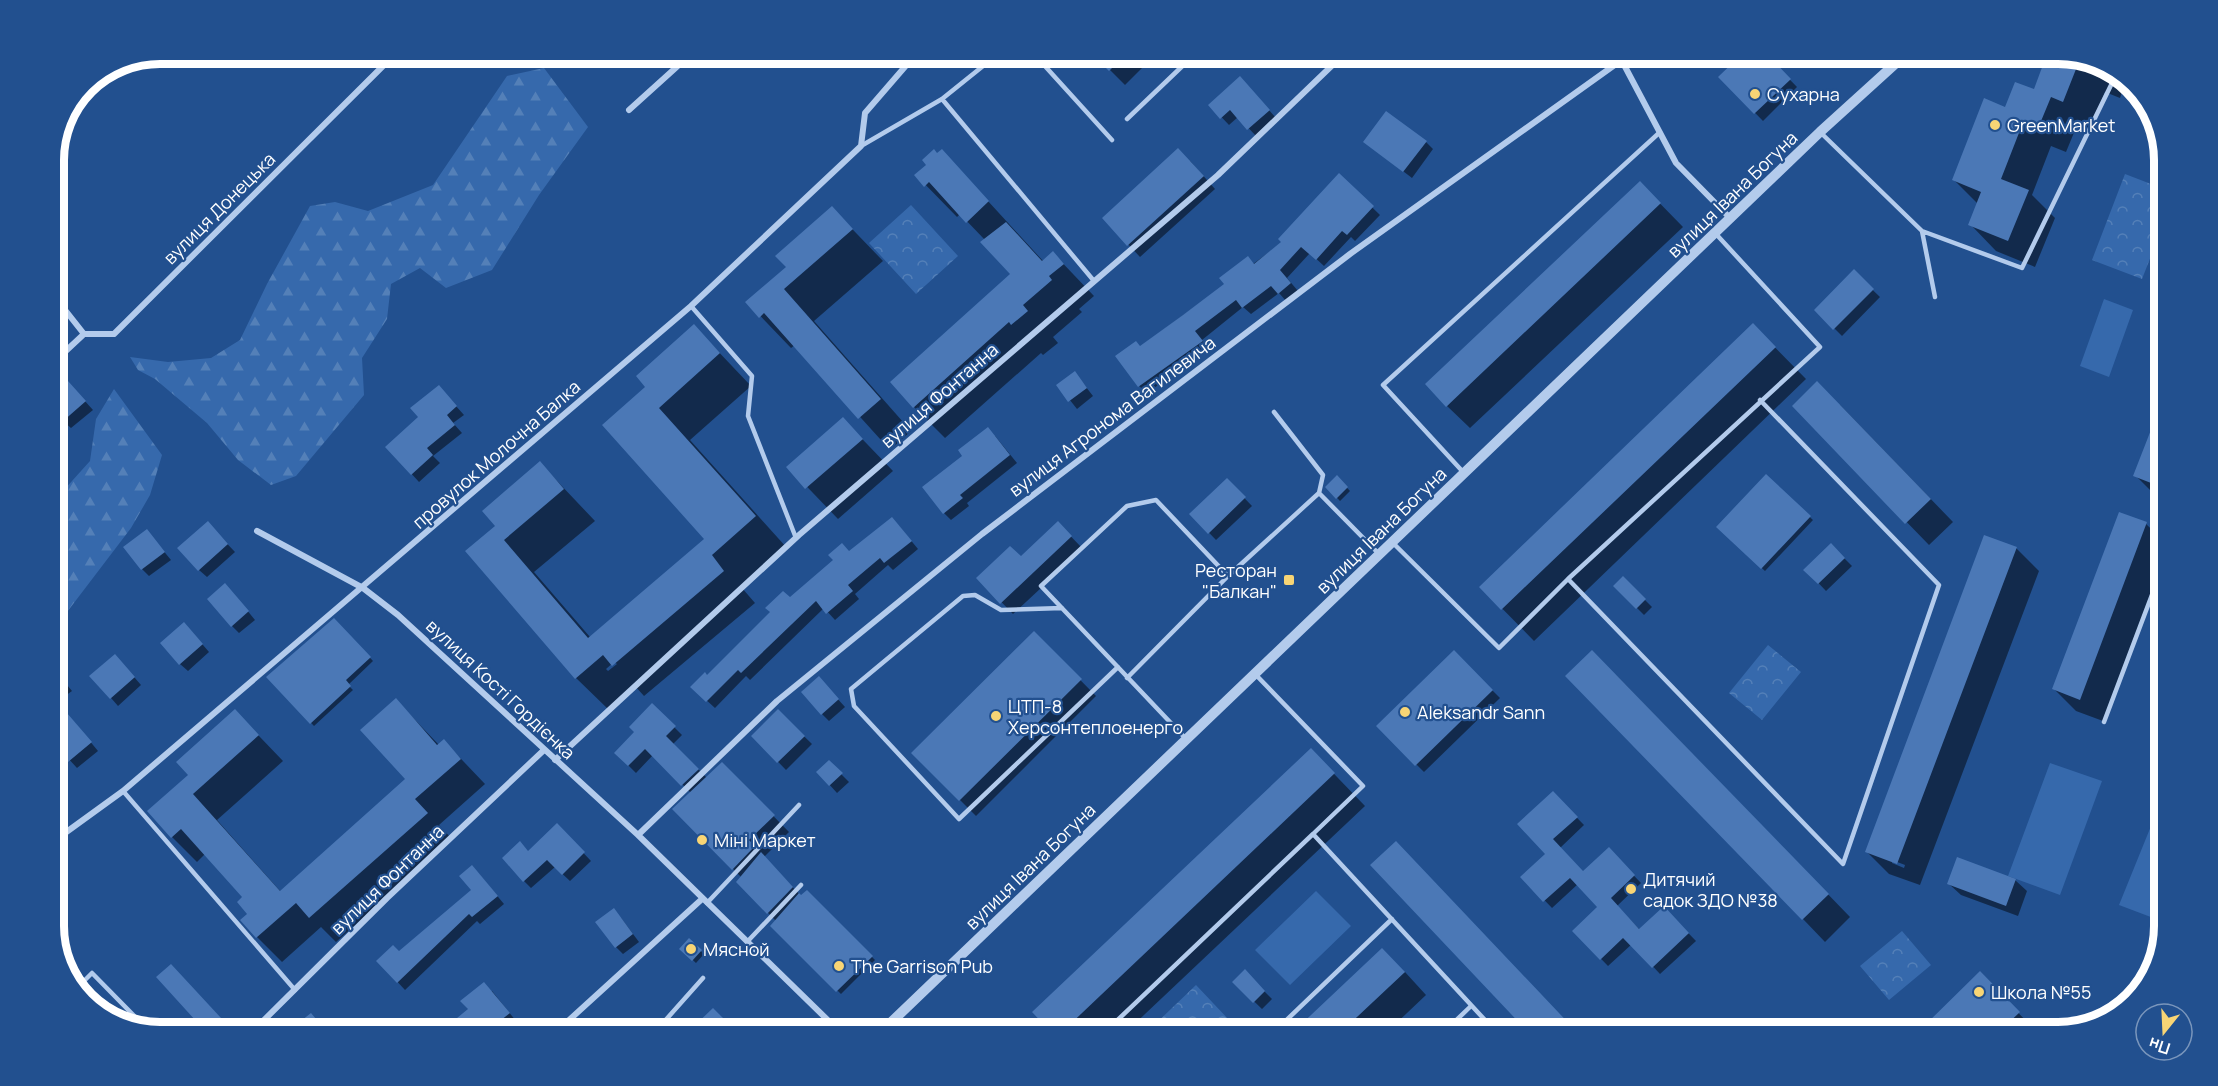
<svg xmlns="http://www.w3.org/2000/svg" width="2218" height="1086" font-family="Manrope,sans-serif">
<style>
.green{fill:#3669ac}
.forest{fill:url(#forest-firs)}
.park{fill:url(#park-crowns)}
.shadow{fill:#0007;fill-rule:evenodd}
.building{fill:#4b78b6}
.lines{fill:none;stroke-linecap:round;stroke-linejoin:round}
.service{stroke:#b3cbec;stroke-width:4.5}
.minor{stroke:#b3cbec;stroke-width:6}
.tertiary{stroke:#b3cbec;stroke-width:10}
.poi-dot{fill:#f8d575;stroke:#22508f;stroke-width:2}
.labels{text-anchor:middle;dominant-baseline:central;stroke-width:4.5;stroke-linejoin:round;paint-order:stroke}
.poi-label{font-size:18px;fill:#fff;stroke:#22508f;text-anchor:start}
.street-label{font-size:18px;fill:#fff;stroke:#22508f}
.rim{fill:none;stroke:#fff;stroke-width:8}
</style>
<defs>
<pattern id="forest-firs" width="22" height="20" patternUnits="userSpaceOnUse" patternTransform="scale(1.5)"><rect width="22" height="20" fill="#3669ac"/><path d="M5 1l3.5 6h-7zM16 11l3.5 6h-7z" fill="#5480b8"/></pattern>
<pattern id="park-crowns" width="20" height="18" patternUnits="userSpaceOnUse" patternTransform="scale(1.5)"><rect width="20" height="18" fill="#3669ac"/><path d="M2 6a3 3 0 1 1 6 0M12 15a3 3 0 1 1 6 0" fill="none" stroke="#5480b8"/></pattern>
</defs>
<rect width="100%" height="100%" fill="#22508f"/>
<!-- green -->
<path class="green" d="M 2104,299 L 2133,310 L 2109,377 L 2080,366 Z
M 2050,763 L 2102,781 L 2060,895 L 2008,876 Z
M 2164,794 L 2164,922 L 2119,905 Z
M 1316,891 L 1351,926 L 1290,985 L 1255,950 Z"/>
<!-- forest -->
<path class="forest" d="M 544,68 L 588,127 L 539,195 L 492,270 L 446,288 L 420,268 L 391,284 L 387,319 L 362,358 L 364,395 L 296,476 L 271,485 L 238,460 L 207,423 L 155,379 L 138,370 L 130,357 L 168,362 L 211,358 L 240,340 L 267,284 L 310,206 L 335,202 L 368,211 L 433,185 L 507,76 Z
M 114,389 L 162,455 L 150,495 L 131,528 L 64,616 L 54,634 L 54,501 L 90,461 L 96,419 Z"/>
<!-- park -->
<path class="park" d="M 2125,174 L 2164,189 L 2164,223 L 2142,279 L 2092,260 Z
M 911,205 L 958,256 L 916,294 L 869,243 Z
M 1768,645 L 1801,672 L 1762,720 L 1729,693 Z
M 1902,931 L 1931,965 L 1889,1000 L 1860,966 Z
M 1196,985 L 1230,1021 L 1218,1032 L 1147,1032 Z"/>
<!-- shadow -->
<path class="shadow" d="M 1094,54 L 1156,54 L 1125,85 Z
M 1744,54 L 1765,54 L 1797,87 L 1763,121 L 1720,77 Z
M 2064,55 L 2104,65 L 2125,83 L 2120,98 L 2105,92 L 2090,128 L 2078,123 L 2066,152 L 2051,146 L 2032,195 L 2055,218 L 2035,267 L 1996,251 L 1970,224 L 1978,204 L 1953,179 L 2006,109 L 2034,91 Z
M 1248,86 L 1276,118 L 1256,136 L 1238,117 L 1229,125 L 1210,105 Z
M 1365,142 L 1426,142 L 1433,149 L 1412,178 Z
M 942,151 L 1044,262 L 1053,253 L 1094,296 L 1079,309 L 1082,312 L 1053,337 L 1058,343 L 1043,355 L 1041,353 L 945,438 L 914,407 L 1012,274 L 985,240 L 960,214 L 957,217 L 916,175 Z
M 1190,161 L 1215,189 L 1140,257 L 1104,218 Z
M 1339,175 L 1380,215 L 1355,241 L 1351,237 L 1324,266 L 1310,253 L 1287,278 L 1298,291 L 1286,301 L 1279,293 L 1251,314 L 1243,307 L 1202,340 L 1209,349 L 1147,393 L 1139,386 L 1140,347 L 1283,242 Z
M 1640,183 L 1683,227 L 1470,428 L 1447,406 Z
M 832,208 L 883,261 L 814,321 L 911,431 L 890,450 L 795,345 L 791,348 L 747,302 L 788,267 Z
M 1854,272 L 1880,297 L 1842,336 L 1816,310 Z
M 1753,325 L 1806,379 L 1534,641 L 1481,587 Z
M 694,326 L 751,386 L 690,440 L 787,548 L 742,588 L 755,603 L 644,696 L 635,686 L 608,709 L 576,678 L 467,551 L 497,526 L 540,463 L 595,521 L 534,572 L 590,637 L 707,539 L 647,387 ZM 614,662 L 617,664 L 608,671 L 606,669 Z
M 1075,373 L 1093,396 L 1077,409 L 1058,385 Z
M 439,387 L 464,415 L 453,423 L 462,433 L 433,456 L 440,463 L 419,482 L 387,447 L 420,418 Z
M 75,390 L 93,410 L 71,428 L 64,422 L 54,431 L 54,395 Z
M 2164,400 L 2164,500 L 2158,498 L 2135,475 Z
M 1840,405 L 1953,522 L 1929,545 L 1794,406 Z
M 843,419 L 893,471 L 838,519 L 788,467 Z
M 995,436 L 1017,463 L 967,503 L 969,506 L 951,520 L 944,513 L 965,456 Z
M 1766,476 L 1813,520 L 1765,571 L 1718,527 Z
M 1337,477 L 1350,491 L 1340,501 L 1327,487 Z
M 1227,480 L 1252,506 L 1216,540 L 1191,514 Z
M 1058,523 L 1083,549 L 1013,614 L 978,578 L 1021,558 Z
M 2146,524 L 2164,541 L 2164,559 L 2103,721 L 2076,711 L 2054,689 Z
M 899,526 L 918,549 L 893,570 L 888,565 L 855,594 L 859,599 L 835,620 L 824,608 L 750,680 L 746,676 L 715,708 L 692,687 L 707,677 L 835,560 Z
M 147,531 L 171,560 L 149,576 L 142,569 Z
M 215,531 L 235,552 L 207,577 L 199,570 Z
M 1831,545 L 1852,566 L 1826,591 L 1806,570 Z
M 2016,548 L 2039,571 L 1920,885 L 1889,874 L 1867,852 ZM 1892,860 L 1905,865 L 1904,868 L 1892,863 Z
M 1623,578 L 1652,607 L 1644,615 L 1615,586 Z
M 233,593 L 255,620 L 239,633 L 232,626 Z
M 334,620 L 373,661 L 348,685 L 353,690 L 314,726 L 268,677 Z
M 191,631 L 209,652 L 188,671 L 180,664 Z
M 1034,633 L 1096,696 L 976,816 L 913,753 Z
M 1454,652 L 1500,698 L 1424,772 L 1378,726 Z
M 122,663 L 141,685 L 118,706 L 92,676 Z
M 54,669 L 72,691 L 54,704 Z
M 1615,674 L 1850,917 L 1825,942 L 1803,919 Z
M 826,686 L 845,707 L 829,721 L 822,714 Z
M 396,700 L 439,745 L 444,741 L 485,784 L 439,825 L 452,839 L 336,942 L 321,927 L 282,962 L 257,937 L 244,898 L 205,854 L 197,862 L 172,837 L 190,775 L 235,711 L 283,761 L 217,820 L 281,892 L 407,779 Z
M 652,705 L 682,735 L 673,744 L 707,778 L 722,764 L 789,832 L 764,857 L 802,897 L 807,892 L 875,960 L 841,994 L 772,926 L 776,921 L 738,882 L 742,878 L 674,809 L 691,793 L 653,755 L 636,773 L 616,753 L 636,732 Z
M 778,711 L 812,744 L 786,770 L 753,736 Z
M 74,722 L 98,751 L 77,768 L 54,743 Z
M 1311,750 L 1365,806 L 1126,1032 L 1054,1032 Z
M 829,762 L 849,782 L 837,793 L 818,772 Z
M 1553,793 L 1584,825 L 1560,848 L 1583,873 L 1608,849 L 1641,883 L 1617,906 L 1640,930 L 1664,908 L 1696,941 L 1660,974 L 1632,944 L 1608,966 L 1574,931 L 1599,907 L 1578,884 L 1552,908 L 1522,877 L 1547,854 Z
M 557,825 L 591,861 L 570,881 L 555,867 L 531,888 L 524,881 L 529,853 Z
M 479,874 L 504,904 L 480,924 L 477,921 L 405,990 L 378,961 L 399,953 L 473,891 Z
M 2015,880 L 2027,891 L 2018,916 L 1961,895 L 1949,884 Z
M 621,918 L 639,942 L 623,954 L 616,947 Z
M 689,940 L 704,954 L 696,963 L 681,949 Z
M 1245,972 L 1272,999 L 1262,1009 L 1234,982 Z
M 1405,972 L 1426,995 L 1387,1032 L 1295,1032 Z
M 1980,973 L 2030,1025 L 2023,1032 L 2007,1032 L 2004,1029 L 2001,1032 L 1920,1032 Z
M 492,991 L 516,1021 L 503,1032 L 457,1032 Z
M 91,994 L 117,1018 L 114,1021 L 87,998 Z"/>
<!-- building -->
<path class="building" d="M 1092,54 L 1126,54 L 1109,71 Z
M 1742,54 L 1767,54 L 1791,79 L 1754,114 L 1718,77 Z
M 2047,54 L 2061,59 L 2062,55 L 2080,59 L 2063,102 L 2051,97 L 2039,126 L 2024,120 L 2001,179 L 2029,190 L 2008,241 L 1968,225 L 1981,192 L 1952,180 L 1984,98 L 2005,107 L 2015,82 L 2034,89 Z
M 1240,76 L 1270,110 L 1247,130 L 1230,110 L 1220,119 L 1208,105 Z
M 1386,111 L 1427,141 L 1403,172 L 1363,142 Z
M 1178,148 L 1204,176 L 1127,246 L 1102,218 Z
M 934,149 L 937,153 L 942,149 L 989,201 L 966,223 L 929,182 L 924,187 L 914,175 L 926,165 L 922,160 Z
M 1339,173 L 1374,206 L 1347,235 L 1342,231 L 1316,260 L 1301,247 L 1280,270 L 1291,283 L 1278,294 L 1271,286 L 1242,308 L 1236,300 L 1195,331 L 1203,341 L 1138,387 L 1115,356 L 1136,341 L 1140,346 L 1183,315 L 1224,284 L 1219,278 L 1248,256 L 1254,264 L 1281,242 L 1278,239 Z
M 1640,181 L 1661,203 L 1446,407 L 1425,384 Z
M 832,206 L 853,229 L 784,289 L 881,399 L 858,419 L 764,313 L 759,318 L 745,302 L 786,267 L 775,256 Z
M 1006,222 L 1042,261 L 1053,251 L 1064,264 L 1049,276 L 1052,280 L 1023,305 L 1028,311 L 1011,325 L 1009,322 L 913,408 L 890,382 L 1010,274 L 980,242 Z
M 1854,269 L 1874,289 L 1833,330 L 1814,310 Z
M 1753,323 L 1776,347 L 1501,610 L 1479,587 Z
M 694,324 L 720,353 L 659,408 L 756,516 L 712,555 L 724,571 L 612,666 L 603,655 L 575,679 L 465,551 L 495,526 L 482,511 L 540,461 L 564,489 L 504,540 L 588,638 L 704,539 L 602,425 L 645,387 L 636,376 Z
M 1075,371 L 1087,388 L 1068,402 L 1056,385 Z
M 68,381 L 86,401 L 62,422 L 54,413 L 54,392 Z
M 1817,381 L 1931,499 L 1905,524 L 1792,406 Z
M 439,385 L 457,406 L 447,415 L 455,425 L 427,448 L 433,455 L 411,475 L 385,447 L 418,417 L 410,408 Z
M 2163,399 L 2164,400 L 2164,488 L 2133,476 Z
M 843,417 L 863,439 L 805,489 L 786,467 Z
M 988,427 L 1010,455 L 960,495 L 963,498 L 943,514 L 922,487 L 962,456 L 958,450 Z
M 1766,474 L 1811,516 L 1761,569 L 1716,527 Z
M 1337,475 L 1348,487 L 1336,499 L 1325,487 Z
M 1227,478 L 1246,497 L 1208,534 L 1189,514 Z
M 2119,512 L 2147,522 L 2080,700 L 2052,689 Z
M 892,517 L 912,541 L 884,563 L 880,558 L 848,585 L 853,591 L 826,614 L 816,601 L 741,673 L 738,670 L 706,702 L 690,687 L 705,672 L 707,675 L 770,612 L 765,608 L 783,591 L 790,597 L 833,560 L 828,555 L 842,543 L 849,551 Z
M 208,521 L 228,544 L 198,571 L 177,548 Z
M 1058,521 L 1072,536 L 1000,604 L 976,578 L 1010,546 L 1021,556 Z
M 147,529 L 165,552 L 141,570 L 123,547 Z
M 1984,535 L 2017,547 L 1897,864 L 1865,852 Z
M 1831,543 L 1845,558 L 1818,584 L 1803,570 Z
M 1623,576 L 1646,599 L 1636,609 L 1613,586 Z
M 225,583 L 249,611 L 231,627 L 207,599 Z
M 334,618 L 371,657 L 346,680 L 351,686 L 310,724 L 266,677 Z
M 184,622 L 203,644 L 179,665 L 160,643 Z
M 1034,631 L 1082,679 L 959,801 L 911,753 Z
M 1454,650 L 1493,690 L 1415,766 L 1376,726 Z
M 1592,650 L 1829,894 L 1802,920 L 1565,676 Z
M 115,654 L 135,677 L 110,699 L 89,676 Z
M 819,676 L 839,699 L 821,715 L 801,692 Z
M 54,698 L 92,742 L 68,762 L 54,745 Z
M 396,698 L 437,745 L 444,739 L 461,759 L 415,799 L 428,813 L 309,918 L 296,903 L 256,938 L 240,920 L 247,914 L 237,902 L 242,897 L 181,829 L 171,838 L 147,811 L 188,775 L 176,762 L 235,709 L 259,735 L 193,794 L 280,891 L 405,779 L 360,730 Z
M 652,703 L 676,726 L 666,736 L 699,769 L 681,786 L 645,749 L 628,766 L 614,753 L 634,732 L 629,727 Z
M 778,709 L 805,736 L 777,763 L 751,736 Z
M 1311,748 L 1335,773 L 1062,1032 L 1051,1032 L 1032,1012 Z
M 829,760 L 843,773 L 829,786 L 816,772 Z
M 722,762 L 775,815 L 749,840 L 755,846 L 732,870 L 672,809 Z
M 1553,791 L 1578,817 L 1553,839 L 1583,871 L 1609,847 L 1635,875 L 1611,898 L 1639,929 L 1664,906 L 1689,933 L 1652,968 L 1623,938 L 1600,960 L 1572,931 L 1597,907 L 1570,878 L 1543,902 L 1520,877 L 1545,854 L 1517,824 Z
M 557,823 L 585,852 L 562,875 L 547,860 L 523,882 L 502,858 L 520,841 L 528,851 Z
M 1396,841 L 1577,1032 L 1528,1032 L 1370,865 Z
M 761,852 L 793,887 L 767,914 L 736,882 Z
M 1957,857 L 2016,879 L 2006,906 L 1947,884 Z
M 472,865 L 498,896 L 472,917 L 469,914 L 397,983 L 376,961 L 393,945 L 399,951 L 471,890 L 459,876 Z
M 807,890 L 873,956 L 836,992 L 770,926 L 799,893 L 801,895 Z
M 614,908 L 633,934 L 615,948 L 595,922 Z
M 689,938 L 702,950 L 692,961 L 679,949 Z
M 1382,948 L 1405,972 L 1341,1032 L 1293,1032 Z
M 171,964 L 234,1032 L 206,1032 L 156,977 Z
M 1245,969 L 1265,991 L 1253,1003 L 1232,982 Z
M 1980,971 L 2020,1012 L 2002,1029 L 1992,1018 L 1978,1032 L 1918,1032 Z
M 484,982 L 510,1013 L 486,1032 L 440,1032 L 468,1009 L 460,1001 Z
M 713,1008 L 737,1032 L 688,1032 Z
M 311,1013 L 327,1032 L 287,1032 Z"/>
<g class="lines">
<!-- service -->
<path class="service" d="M 1034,54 L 1112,140
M 1330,54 L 1336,61
M 942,99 L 1094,281
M 1127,119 L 1195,54
M 1820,132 L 1922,231 L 2022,268 L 2113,81 L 2130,87
M 861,146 L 942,99 L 998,54
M 1922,231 L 1935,297
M 691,306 L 752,376 L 748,416 L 796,538
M 1464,473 L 1383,385 L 1659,133
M 1319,493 L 1379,554
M 1392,542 L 1499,648 L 1568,579 L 1820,347 L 1716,234
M 1568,579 L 1843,864 L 1939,585 L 1760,400
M 1062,608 L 1001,610 L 975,595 L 963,596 L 851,689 L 854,706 L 959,819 L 1118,667
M 1256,675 L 1363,786 L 1313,834 L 1496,1032
M 1127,678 L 1228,576 L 1319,493 L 1323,475 L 1274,412
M 2104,722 L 2164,563
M 1187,740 L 1041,586 L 1127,506 L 1156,500 L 1228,576
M 123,791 L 295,990
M 707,903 L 799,805
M 747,942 L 801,885
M 76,989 L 92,973 L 147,1029
M 120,1023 L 130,1012
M 655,1032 L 703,978
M 1105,1032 L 1313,834
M 1274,1032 L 1392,919
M 1444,1032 L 1471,1006"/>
<!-- minor -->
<path class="minor" d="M 1615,54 L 1622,61 L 1676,163 L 1731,219
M 629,110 L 691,54
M 54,296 L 84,334
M 54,362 L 84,334 L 114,334 L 395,54
M 257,531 L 363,588 L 398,615 L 638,835 L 840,1032
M 555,760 L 799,535 L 1218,175 L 1344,54
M 638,835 L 777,701 L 982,534 L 1350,254 L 1630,54
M 54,841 L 123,791 L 691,306 L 861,146 L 865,113 L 916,54
M 252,1032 L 387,898 L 544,750
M 556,1032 L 702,899"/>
<!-- tertiary -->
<path class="tertiary" d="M 881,1032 L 1820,132 L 1906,54"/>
</g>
<!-- markers -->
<g class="poi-dot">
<circle cx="1755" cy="94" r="6"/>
<circle cx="1995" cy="125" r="6"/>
<rect x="1283" y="574" width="12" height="12" rx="3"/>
<circle cx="1405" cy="712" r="6"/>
<circle cx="996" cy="716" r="6"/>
<circle cx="702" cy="840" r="6"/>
<circle cx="1631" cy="889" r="6"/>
<circle cx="691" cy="949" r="6"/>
<circle cx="839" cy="966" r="6"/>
<circle cx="1979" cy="992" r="6"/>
</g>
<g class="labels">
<!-- poi labels -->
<g class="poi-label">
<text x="1767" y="94">Сухарна</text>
<text x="2007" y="125">GreenMarket</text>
<text x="1277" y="570" text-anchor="end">Ресторан<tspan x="1277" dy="21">"Балкан"</tspan></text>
<text x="1008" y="706">ЦТП-8<tspan x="1008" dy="21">Херсонтеплоенерго</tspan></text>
<text x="1417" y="712">Aleksandr Sann</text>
<text x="714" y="840">Міні Маркет</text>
<text x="1643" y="879">Дитячий<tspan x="1643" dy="21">садок ЗДО №38</tspan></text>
<text x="703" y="949">Мясной</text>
<text x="851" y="966">The Garrison Pub</text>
<text x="1991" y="992">Школа №55</text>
</g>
<!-- street labels -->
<g class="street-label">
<text transform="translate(1732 194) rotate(-44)">вулиця Івана Богуна</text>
<text transform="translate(219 208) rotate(-45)">вулиця Донецька</text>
<text transform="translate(939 395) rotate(-41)">вулиця Фонтанна</text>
<text transform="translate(1112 416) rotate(-37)">вулиця Агронома Вагилевича</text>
<text transform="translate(496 454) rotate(-41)">провулок Молочна Балка</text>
<text transform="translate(1381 530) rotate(-44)">вулиця Івана Богуна</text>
<text transform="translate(501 689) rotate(43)">вулиця Кості Гордієнка</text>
<text transform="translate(1030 866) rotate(-44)">вулиця Івана Богуна</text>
<text transform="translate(387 879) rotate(-44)">вулиця Фонтанна</text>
</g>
</g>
<!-- crop -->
<path d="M0 0H2218V1086H0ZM160 64H2058A96 96 0 0 1 2154 160V926A96 96 0 0 1 2058 1022H160A96 96 0 0 1 64 926V160A96 96 0 0 1 160 64Z" fill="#22508f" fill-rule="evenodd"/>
<path class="rim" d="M160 64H2058A96 96 0 0 1 2154 160V926A96 96 0 0 1 2058 1022H160A96 96 0 0 1 64 926V160A96 96 0 0 1 160 64Z"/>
<!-- north arrow -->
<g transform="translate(2164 1032) rotate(198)"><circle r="28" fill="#22508f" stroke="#7a96bc" stroke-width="1.5"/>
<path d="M0-4.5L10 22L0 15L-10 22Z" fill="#f8d575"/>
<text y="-9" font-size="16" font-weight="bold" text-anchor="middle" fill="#ffffff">Пн</text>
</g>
</svg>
